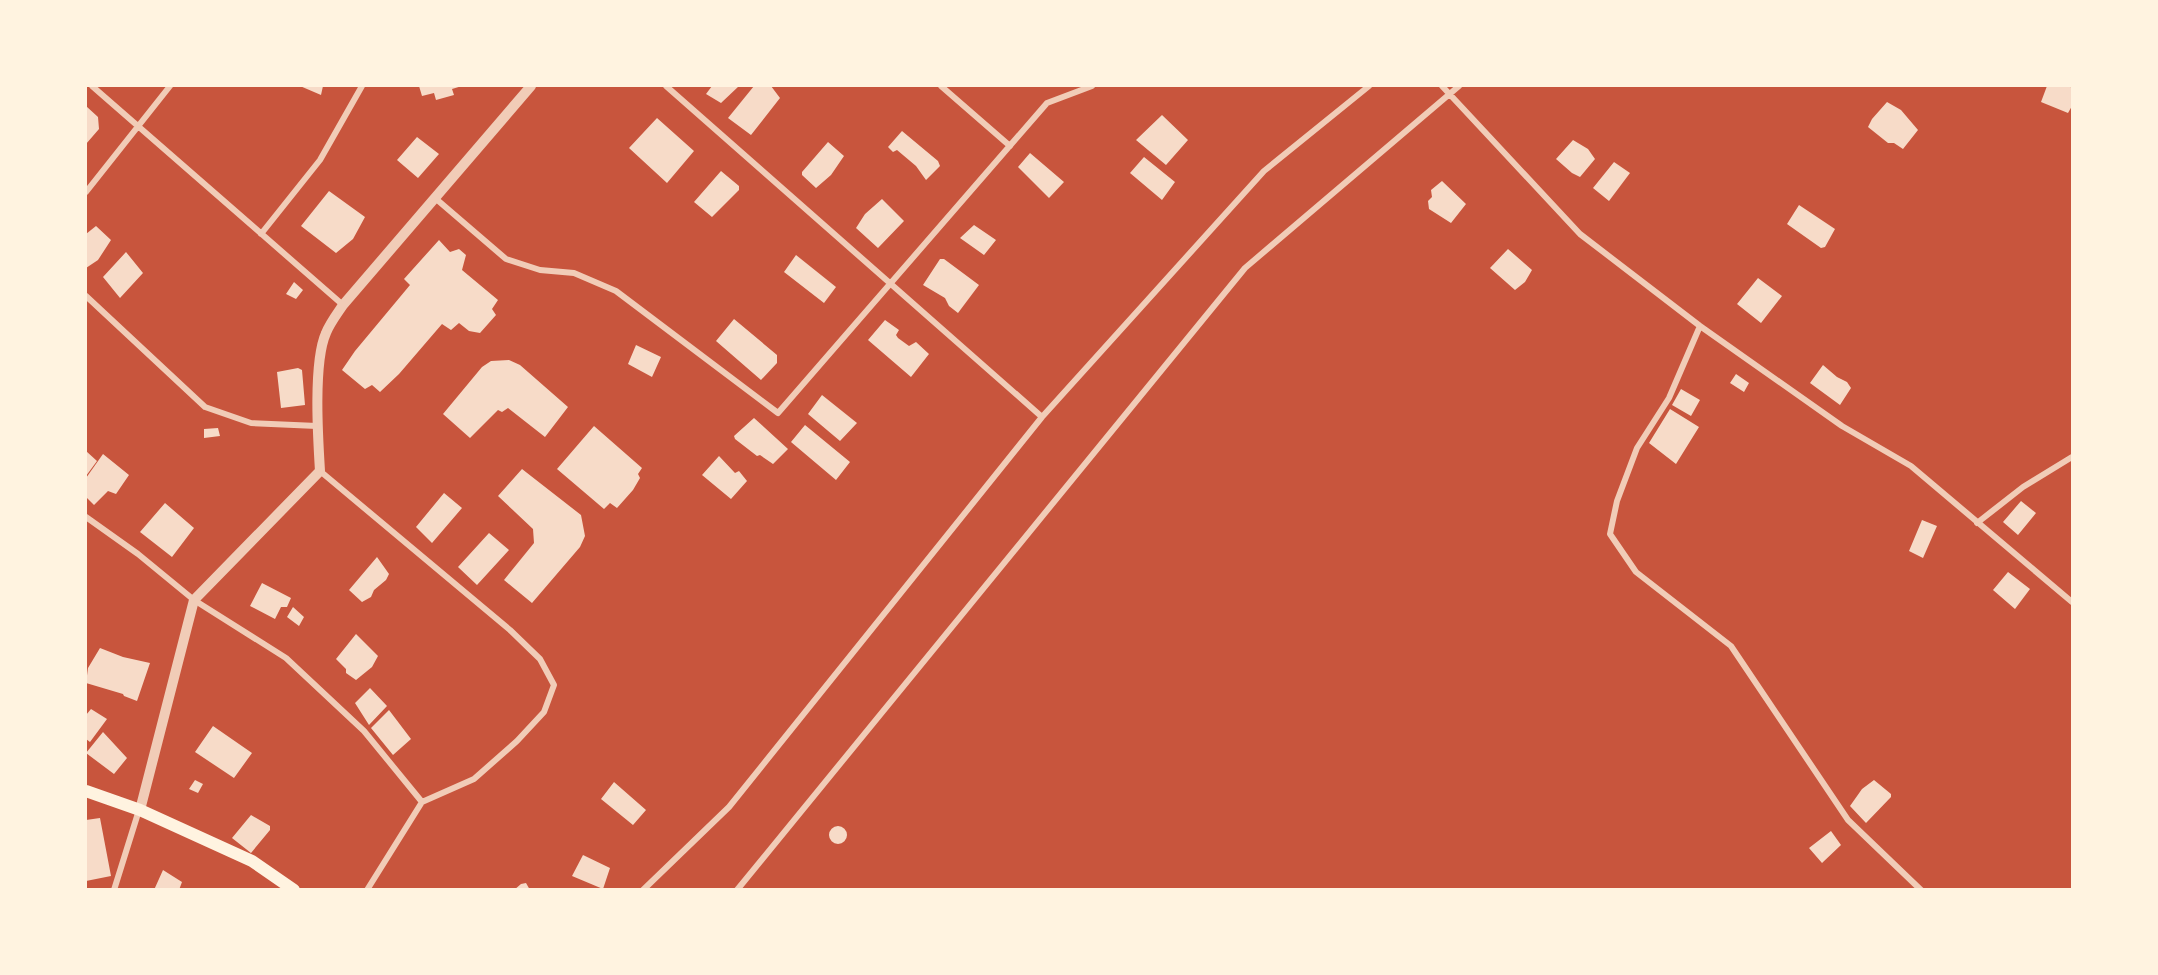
<svg xmlns="http://www.w3.org/2000/svg" width="2158" height="975" font-family="'Open Sans',sans-serif">
<style>
.building{fill:#f7dbc8}
.lines{fill:none;stroke-linecap:round;stroke-linejoin:round}
.minor{stroke:#f1ccb7;stroke-width:6}
.tertiary{stroke:#f1ccb7;stroke-width:10}
.secondary{stroke:#fff3e0;stroke-width:12}
</style>
<rect width="100%" height="100%" fill="#c8553d"/>
<!-- building -->
<path class="building" d="M 300,86 L 323,86 L 321,95 Z
M 419,86 L 462,86 L 452,89 L 454,95 L 436,100 L 434,93 L 422,96 Z
M 712,86 L 739,86 L 721,103 L 706,94 Z
M 754,86 L 771,86 L 780,98 L 751,135 L 728,118 Z
M 2047,86 L 2070,86 L 2072,89 L 2072,106 L 2068,113 L 2041,102 Z
M 1887,102 L 1901,110 L 1918,130 L 1903,149 L 1894,143 L 1888,143 L 1868,127 L 1872,119 Z
M 86,106 L 98,117 L 99,129 L 86,144 Z
M 1162,115 L 1188,140 L 1166,165 L 1136,140 Z
M 657,118 L 694,151 L 667,183 L 629,148 Z
M 902,131 L 938,161 L 940,166 L 926,180 L 916,166 L 897,150 L 893,152 L 888,147 Z
M 417,137 L 439,154 L 418,178 L 397,160 Z
M 1573,140 L 1588,149 L 1595,159 L 1580,177 L 1572,173 L 1556,159 Z
M 828,142 L 844,156 L 831,175 L 816,188 L 802,175 L 802,172 Z
M 1030,153 L 1064,182 L 1049,198 L 1018,167 Z
M 1144,157 L 1175,182 L 1162,200 L 1130,173 Z
M 1614,162 L 1630,173 L 1609,201 L 1593,188 Z
M 721,171 L 739,186 L 739,190 L 712,217 L 694,202 Z
M 1442,181 L 1466,204 L 1451,223 L 1429,209 L 1428,201 L 1432,197 L 1431,190 Z
M 329,191 L 365,217 L 353,239 L 336,253 L 301,226 Z
M 882,199 L 904,221 L 878,248 L 856,228 L 865,214 Z
M 1799,205 L 1835,229 L 1825,247 L 1821,248 L 1787,224 Z
M 974,225 L 996,240 L 984,255 L 960,238 Z
M 96,226 L 111,240 L 98,260 L 86,268 L 86,234 Z
M 439,240 L 450,252 L 459,249 L 466,255 L 462,270 L 498,300 L 492,309 L 496,315 L 480,333 L 469,331 L 459,323 L 451,330 L 442,324 L 399,374 L 380,392 L 372,385 L 365,389 L 342,370 L 355,351 L 410,285 L 404,279 Z
M 1508,249 L 1532,270 L 1525,282 L 1515,290 L 1490,268 Z
M 126,252 L 143,273 L 120,298 L 103,277 Z
M 796,255 L 836,287 L 824,303 L 784,272 Z
M 940,259 L 944,259 L 979,285 L 958,313 L 949,306 L 945,298 L 923,285 Z
M 1758,278 L 1782,296 L 1761,323 L 1737,304 Z
M 294,282 L 303,290 L 296,299 L 286,294 Z
M 734,319 L 777,355 L 777,363 L 761,380 L 716,341 Z
M 885,320 L 899,330 L 896,335 L 898,338 L 909,346 L 916,342 L 929,354 L 911,377 L 868,340 Z
M 636,345 L 661,357 L 652,377 L 628,364 Z
M 509,360 L 520,365 L 568,407 L 545,437 L 508,408 L 502,412 L 498,410 L 470,438 L 443,414 L 482,367 L 491,361 Z
M 1823,365 L 1837,377 L 1847,382 L 1851,388 L 1840,405 L 1810,383 Z
M 298,368 L 302,370 L 305,405 L 281,408 L 277,372 Z
M 1736,374 L 1749,383 L 1744,392 L 1730,383 Z
M 1681,389 L 1700,400 L 1691,416 L 1672,405 Z
M 822,395 L 857,423 L 840,441 L 808,414 Z
M 1670,409 L 1699,427 L 1676,464 L 1649,443 Z
M 754,418 L 788,449 L 773,464 L 760,455 L 757,456 L 735,439 L 734,436 Z
M 805,425 L 850,462 L 836,480 L 791,442 Z
M 594,426 L 642,468 L 638,474 L 640,478 L 633,490 L 617,508 L 610,503 L 604,509 L 557,469 Z
M 218,428 L 220,436 L 204,438 L 204,429 Z
M 86,451 L 97,461 L 86,476 Z
M 103,454 L 129,475 L 116,494 L 108,491 L 94,505 L 86,497 L 86,478 Z
M 719,456 L 735,473 L 739,471 L 747,481 L 731,499 L 702,475 Z
M 522,469 L 581,515 L 585,536 L 580,547 L 532,603 L 504,580 L 534,543 L 533,529 L 498,496 Z
M 444,493 L 462,508 L 432,543 L 416,527 Z
M 2021,501 L 2036,513 L 2018,535 L 2003,522 Z
M 165,503 L 194,528 L 172,557 L 140,532 Z
M 1922,520 L 1937,526 L 1923,558 L 1909,551 Z
M 489,533 L 509,550 L 477,585 L 458,567 Z
M 377,557 L 389,574 L 386,580 L 374,590 L 371,597 L 362,602 L 349,590 Z
M 2008,572 L 2030,589 L 2015,609 L 1993,590 Z
M 262,583 L 291,598 L 287,607 L 281,607 L 275,619 L 250,606 Z
M 293,607 L 304,617 L 299,626 L 287,617 Z
M 356,634 L 378,656 L 372,667 L 356,680 L 346,673 L 346,669 L 336,659 Z
M 100,648 L 123,657 L 150,663 L 137,701 L 124,696 L 123,694 L 86,683 L 88,668 Z
M 370,688 L 387,706 L 369,725 L 355,703 Z
M 91,709 L 107,719 L 90,742 L 86,739 L 86,715 Z
M 389,710 L 411,739 L 393,755 L 371,728 Z
M 213,726 L 252,753 L 234,778 L 195,752 Z
M 103,732 L 127,758 L 114,774 L 86,753 Z
M 195,780 L 203,784 L 198,793 L 189,789 Z
M 1874,780 L 1891,794 L 1891,797 L 1866,823 L 1850,806 L 1862,789 Z
M 614,782 L 646,810 L 633,825 L 601,799 Z
M 251,815 L 270,826 L 270,830 L 251,853 L 232,838 Z
M 100,818 L 111,876 L 86,881 L 86,820 Z
M829 835a9 9 0 1 1 18 0a9 9 0 1 1-18 0Z
M 1831,831 L 1841,845 L 1822,863 L 1809,848 Z
M 583,855 L 610,868 L 603,889 L 572,876 Z
M 163,870 L 182,882 L 179,890 L 154,890 Z
M 526,883 L 530,890 L 514,890 L 521,884 Z"/>
<g class="lines">
<!-- minor -->
<path class="minor" d="M 92,86 L 343,305
M 666,86 L 1042,417
M 941,86 L 1010,146
M 1442,86 L 1580,234 L 1700,326 L 1842,426 L 1911,466 L 2072,602
M 86,192 L 170,86
M 435,198 L 506,259 L 540,270 L 574,273 L 616,291 L 778,413 L 1047,103 L 1092,86
M 261,234 L 320,160 L 362,86
M 86,296 L 205,407 L 251,423 L 317,426
M 1700,326 L 1669,398 L 1637,448 L 1617,501 L 1610,534 L 1636,572 L 1731,646 L 1848,820 L 1921,890
M 320,471 L 510,630 L 540,659 L 554,685 L 544,712 L 517,741 L 474,779 L 422,802
M 86,517 L 138,554 L 194,600 L 286,658 L 364,731 L 422,802 L 367,890
M 1977,523 L 2023,487 L 2072,457
M 114,890 L 139,810
M 643,890 L 729,807 L 1042,417 L 1264,171 L 1369,86
M 737,890 L 1245,268 L 1459,86"/>
<!-- tertiary -->
<path class="tertiary" d="M 140,810 L 194,600 L 320,471 C 318,439 313,362 326,333 C 330,323 337,314 343,305 L 531,86"/>
<!-- secondary -->
<path class="secondary" d="M 86,791 L 140,810 L 252,861 L 294,890"/>
</g>
<!-- border -->
<rect width="2158" height="975" fill="none" stroke="#fff3e0" stroke-width="174"/>
</svg>
